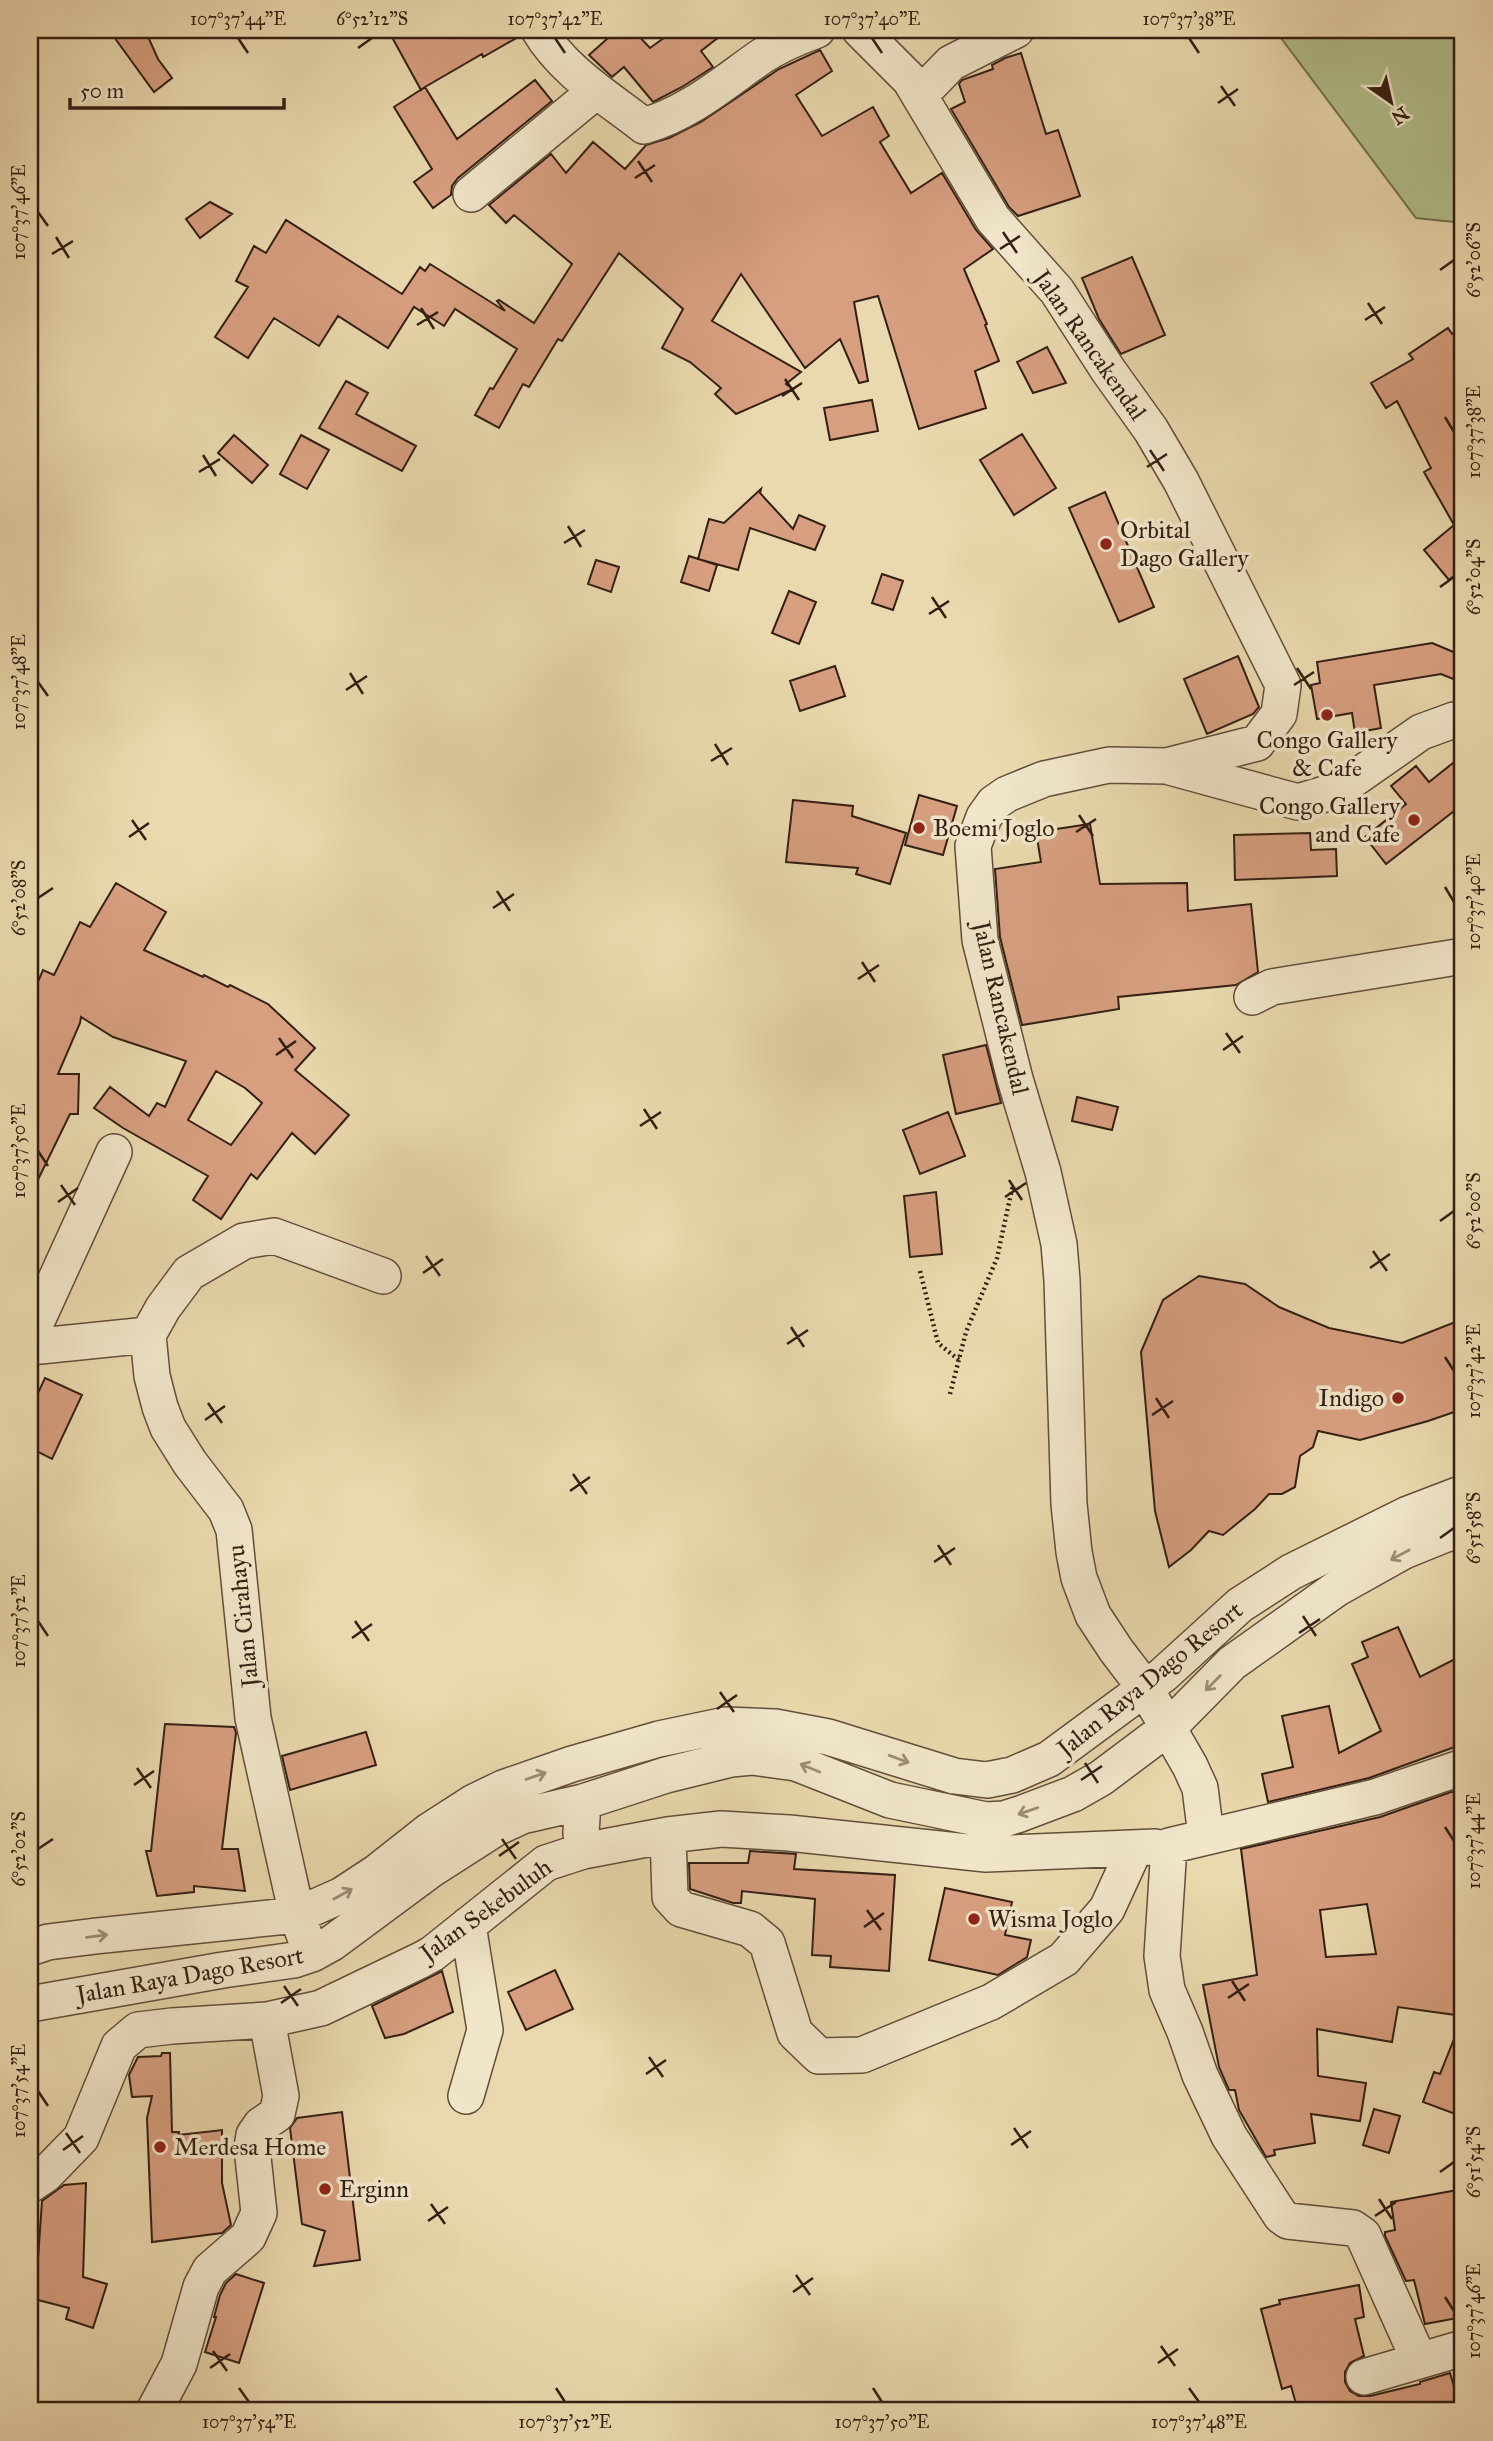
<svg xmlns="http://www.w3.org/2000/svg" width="1493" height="2441" font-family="'IM FELL Great Primer',serif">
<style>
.green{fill:#b2c08e;stroke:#737050;stroke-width:2}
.building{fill:#d79f80;stroke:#341f13;stroke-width:2;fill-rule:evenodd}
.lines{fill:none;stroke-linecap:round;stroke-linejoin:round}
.minor-casing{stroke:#624e3a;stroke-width:38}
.path{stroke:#341f13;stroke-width:4.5;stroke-dasharray:2 3.5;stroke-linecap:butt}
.minor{stroke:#f1e6ca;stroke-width:35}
.oneway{stroke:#9c8c78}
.ticks{fill:none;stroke:#341f13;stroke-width:2.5}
.poi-dot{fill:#8f2418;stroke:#f1e6ca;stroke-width:2.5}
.labels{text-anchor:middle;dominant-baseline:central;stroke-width:7;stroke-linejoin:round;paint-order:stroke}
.street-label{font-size:24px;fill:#341f13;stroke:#f1e6ca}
.poi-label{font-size:24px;fill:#341f13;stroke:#f1e6ca;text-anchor:start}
.neatline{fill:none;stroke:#341f13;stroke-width:2.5}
.ticks-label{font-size:18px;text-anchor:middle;fill:#341f13}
</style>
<rect width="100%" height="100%" fill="#ead9ae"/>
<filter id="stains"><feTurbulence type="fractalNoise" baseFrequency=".00286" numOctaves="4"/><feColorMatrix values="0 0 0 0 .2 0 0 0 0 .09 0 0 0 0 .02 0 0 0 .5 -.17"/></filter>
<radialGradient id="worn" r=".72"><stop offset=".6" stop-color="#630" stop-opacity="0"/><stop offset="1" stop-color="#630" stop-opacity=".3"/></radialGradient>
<!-- green -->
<path class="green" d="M 1275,30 L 1463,30 L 1463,223 L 1416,218 Z"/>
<!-- building -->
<path class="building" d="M 109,30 L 145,30 L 158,59 L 172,78 L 154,92 Z
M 388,30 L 519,30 L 520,36 L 483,57 L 482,54 L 425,87 L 457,139 L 535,80 L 552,101 L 458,178 L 452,186 L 451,195 L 433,208 L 414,182 L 432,169 L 394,107 L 425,87 L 421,90 Z
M 617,30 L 633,30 L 650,48 L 675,30 L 728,30 L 701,51 L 713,67 L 682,87 L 653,102 L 624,67 L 612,77 L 589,55 Z
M 820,50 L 832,71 L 796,95 L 822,136 L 873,107 L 889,136 L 880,142 L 911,193 L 942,173 L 976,230 L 993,249 L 964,269 L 987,324 L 985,325 L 999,361 L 975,371 L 986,408 L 919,429 L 878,296 L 854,302 L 868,381 L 859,383 L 840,339 L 805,368 L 741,274 L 712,321 L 801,372 L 786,384 L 793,389 L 736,414 L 715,394 L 721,388 L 690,362 L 662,348 L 683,309 L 619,253 L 562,341 L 558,339 L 529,387 L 523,384 L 499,428 L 475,415 L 490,388 L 493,389 L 517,349 L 455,309 L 444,326 L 414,307 L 388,348 L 338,316 L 319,346 L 274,318 L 248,358 L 215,337 L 248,287 L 236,281 L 254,246 L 266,253 L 286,220 L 402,294 L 420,267 L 425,271 L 430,264 L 505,311 L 497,301 L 499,300 L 534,323 L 572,264 L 514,215 L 506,223 L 489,205 L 551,154 L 566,173 L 593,142 L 625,169 L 646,145 L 669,138 L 701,122 L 779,69 Z
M 1021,53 L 1046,134 L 1058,130 L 1080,196 L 1018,216 L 1009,207 L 951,109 L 965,102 L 959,84 L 962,80 L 993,69 L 992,65 L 1005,58 Z
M 210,202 L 232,214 L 200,238 L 186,219 Z
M 1132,257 L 1165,335 L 1121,354 L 1099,319 L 1082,278 Z
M 1463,327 L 1463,568 L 1449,580 L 1424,550 L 1454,525 L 1424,472 L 1431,468 L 1397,401 L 1386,408 L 1371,383 L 1413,359 L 1409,354 L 1448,328 L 1452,334 Z
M 1047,347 L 1066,383 L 1033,393 L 1017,362 Z
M 346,381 L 368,393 L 356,414 L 416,446 L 402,471 L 319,428 Z
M 872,400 L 878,431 L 830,440 L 824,408 Z
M 1022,434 L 1056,488 L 1014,515 L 980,460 Z
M 234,435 L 268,465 L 252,483 L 218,453 Z
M 301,435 L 329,450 L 307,489 L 280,474 Z
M 761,489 L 760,493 L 793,529 L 799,515 L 825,526 L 815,550 L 750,528 L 738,570 L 698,559 L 709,519 L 724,523 Z
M 1105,492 L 1154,607 L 1119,622 L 1069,508 Z
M 689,556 L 717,565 L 709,591 L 681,582 Z
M 596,560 L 619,567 L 611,592 L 588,584 Z
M 882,574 L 903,581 L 893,610 L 872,603 Z
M 789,591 L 816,602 L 799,644 L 772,633 Z
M 1432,643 L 1463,656 L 1463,683 L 1441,674 L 1374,685 L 1381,728 L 1355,733 L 1352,713 L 1317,719 L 1311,685 L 1320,683 L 1317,662 Z
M 1238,656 L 1259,707 L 1253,714 L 1207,734 L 1184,679 Z
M 835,666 L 845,696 L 800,711 L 790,681 Z
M 1463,755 L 1463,804 L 1386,864 L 1365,837 L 1406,804 L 1391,786 L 1416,766 L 1429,782 Z
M 919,795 L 957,806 L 943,855 L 905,845 Z
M 793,800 L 853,806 L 852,816 L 906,833 L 890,884 L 856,874 L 858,868 L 786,862 Z
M 1090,824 L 1100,884 L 1187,883 L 1188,911 L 1251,904 L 1258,972 L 1236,985 L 1118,997 L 1119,1009 L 1022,1025 L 1000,937 L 995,869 L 1041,862 L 1036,832 Z
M 1310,833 L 1311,850 L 1336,849 L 1337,876 L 1235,880 L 1234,835 Z
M 116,883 L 166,912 L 144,950 L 203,977 L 204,975 L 228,987 L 230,985 L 268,1004 L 315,1048 L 295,1070 L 349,1115 L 315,1154 L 292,1133 L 257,1179 L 251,1174 L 221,1219 L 193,1200 L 208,1176 L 123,1128 L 94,1108 L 110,1087 L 149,1116 L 157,1103 L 165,1107 L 186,1061 L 113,1037 L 81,1017 L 80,1023 L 58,1074 L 79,1074 L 78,1114 L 70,1114 L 30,1196 L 30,1000 L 43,970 L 54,975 L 80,922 L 90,927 ZM 216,1071 L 245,1088 L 262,1103 L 231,1145 L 188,1120 Z
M 986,1045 L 1001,1103 L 956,1114 L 943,1055 Z
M 1077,1097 L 1118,1107 L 1112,1130 L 1072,1121 Z
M 948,1112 L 965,1156 L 920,1174 L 903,1130 Z
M 936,1192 L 942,1254 L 910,1257 L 904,1196 Z
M 1199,1276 L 1245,1284 L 1279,1307 L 1329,1328 L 1402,1343 L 1463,1319 L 1463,1409 L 1428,1421 L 1360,1440 L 1318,1431 L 1313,1447 L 1300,1456 L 1295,1487 L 1282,1494 L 1269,1494 L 1255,1509 L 1223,1535 L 1209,1531 L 1191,1550 L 1169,1567 L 1155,1511 L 1141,1352 L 1163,1300 Z
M 45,1378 L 82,1395 L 52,1459 L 30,1448 L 30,1410 Z
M 1398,1627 L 1420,1677 L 1463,1655 L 1463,1744 L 1369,1778 L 1268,1802 L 1262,1774 L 1293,1767 L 1282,1716 L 1329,1706 L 1339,1753 L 1381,1731 L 1352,1664 L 1368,1657 L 1362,1642 Z
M 165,1724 L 234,1727 L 236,1733 L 222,1849 L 238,1849 L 245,1891 L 194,1886 L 194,1892 L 157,1896 L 146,1851 L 151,1851 Z
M 366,1732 L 376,1765 L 290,1790 L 282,1756 Z
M 1463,1791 L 1463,2016 L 1398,2007 L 1392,2042 L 1317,2029 L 1318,2076 L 1366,2083 L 1360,2121 L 1311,2114 L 1315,2143 L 1274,2150 L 1275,2155 L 1266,2157 L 1239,2110 L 1235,2090 L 1229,2090 L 1219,2067 L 1203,1985 L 1257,1975 L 1241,1849 L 1380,1817 L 1451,1792 ZM 1367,1904 L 1376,1954 L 1326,1957 L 1320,1910 Z
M 750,1851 L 796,1854 L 794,1869 L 895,1875 L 889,1971 L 830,1967 L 831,1956 L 812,1955 L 815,1899 L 742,1891 L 741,1903 L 733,1903 L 690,1889 L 689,1863 L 748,1863 Z
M 945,1888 L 1012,1902 L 1005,1935 L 1031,1940 L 1027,1957 L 998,1975 L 929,1960 Z
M 555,1970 L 573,2009 L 526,2030 L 508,1992 Z
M 442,1971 L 453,2012 L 404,2034 L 385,2038 L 372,2006 Z
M 1462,2019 L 1463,2101 L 1458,2115 L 1423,2102 L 1434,2072 L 1440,2074 Z
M 162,2053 L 170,2053 L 172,2132 L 179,2132 L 178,2135 L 222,2130 L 222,2183 L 231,2225 L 222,2233 L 152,2242 L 147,2118 L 152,2096 L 132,2097 L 129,2075 L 138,2057 L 161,2056 Z
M 1374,2109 L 1400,2116 L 1389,2153 L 1363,2145 Z
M 342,2112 L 360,2260 L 314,2266 L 325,2231 L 302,2224 L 290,2128 L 297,2118 Z
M 86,2183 L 83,2277 L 107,2284 L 93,2328 L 66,2319 L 69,2308 L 30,2298 L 38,2259 L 42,2201 L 64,2185 Z
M 1463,2189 L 1463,2317 L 1425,2324 L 1414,2280 L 1406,2281 L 1385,2236 L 1385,2232 L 1395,2230 L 1391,2202 Z
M 236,2274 L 264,2283 L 239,2363 L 205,2352 L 216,2317 L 214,2317 L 220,2295 L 226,2283 Z
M 1359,2285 L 1364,2317 L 1355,2319 L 1364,2356 L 1350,2363 L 1345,2372 L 1345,2382 L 1350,2391 L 1359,2396 L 1370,2396 L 1420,2384 L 1420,2382 L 1450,2373 L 1461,2411 L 1298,2411 L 1291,2386 L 1282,2389 L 1261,2309 L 1280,2304 L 1279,2300 Z"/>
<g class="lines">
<!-- minor casing -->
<g class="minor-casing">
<path id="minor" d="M 539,30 C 563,71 607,97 644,126 C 691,112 723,83 762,56 C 779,45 798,37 817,30
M 860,30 L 910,80 L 993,219 L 1057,291 L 1108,370 L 1151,430 L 1181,481 L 1283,685 L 1279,714 L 1257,743 L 1167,766 L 1109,765 L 1044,779 L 1007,794 L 994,803 L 984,817 L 973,846 L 980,940 L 1015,1079 L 1043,1172 L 1059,1244 L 1062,1280 L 1069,1504 L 1074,1552 L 1079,1578 L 1093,1615 L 1116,1650 L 1145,1688 L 1190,1766 L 1200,1788 L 1206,1836
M 920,95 L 951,63 L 1016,30
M 471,194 L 596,91
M 1170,767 L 1298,802 L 1338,790 L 1421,732 L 1454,720 L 1463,721
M 1252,997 L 1272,987 L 1463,956
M 30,1336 L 114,1152
M 30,1347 L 148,1335
M 668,1835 L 670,1897 L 681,1909 L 750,1929 L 767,1943 L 795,2033 L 819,2056 L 862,2055 L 991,2002 L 1064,1959 L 1107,1909 L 1135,1848
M 583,1851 L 668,1835 L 721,1829 L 789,1833 L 986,1854 L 1155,1847
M 305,1937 L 297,1915 L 253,1718 L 234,1530 L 226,1510 L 190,1463 L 168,1428 L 160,1407 L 152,1376 L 148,1335 L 163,1308 L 189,1273 L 244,1241 L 274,1236 L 383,1276
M 30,1948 L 48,1942 L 96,1936 L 297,1915 L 342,1895 L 377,1872 L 429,1831 L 474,1802 L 503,1788 L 572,1764 L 659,1739 L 726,1725 L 775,1727 L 828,1737 L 954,1776 L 987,1780 L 1012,1775 L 1049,1759 L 1163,1675 L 1240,1605 L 1291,1572 L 1408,1514 L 1463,1493
M 30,2004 L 223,1970 L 294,1960 L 312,1954 L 332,1943 L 432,1869 L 496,1828 L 522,1816 L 583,1802 L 666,1775 L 731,1759 L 752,1757 L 796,1763 L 890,1800 L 986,1820 L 1004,1819 L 1020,1814 L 1073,1794 L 1101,1778 L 1169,1727 L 1232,1663 L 1336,1589 L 1404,1551 L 1446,1534 L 1463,1531
M 466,2096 L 485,2030 L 468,1925
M 30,2185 L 45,2175 L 81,2138 L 119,2046 L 138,2030 L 172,2026 L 267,2020 L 321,2008 L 421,1960 L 432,1954 L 546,1863 L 583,1851 L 581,1833 L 583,1802
M 1419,2360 L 1363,2235 L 1353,2228 L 1288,2221 L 1281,2216 L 1229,2136 L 1200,2075 L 1185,2032 L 1167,1990 L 1162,1956 L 1169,1846 L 1375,1797 L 1463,1767
M 1364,2377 L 1463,2348
M 154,2411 L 179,2364 L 201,2287 L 210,2270 L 248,2237 L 259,2213 L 252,2148 L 254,2135 L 261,2125 L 277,2114 L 281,2096 L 267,2020"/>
</g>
<!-- path -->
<path class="path" d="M 920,1271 L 938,1343 L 959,1360
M 950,1394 L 966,1332 L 997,1258 L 1012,1189 L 1015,1188"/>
<!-- minor -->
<use href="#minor" class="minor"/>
</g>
<!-- one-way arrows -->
<defs><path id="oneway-shaft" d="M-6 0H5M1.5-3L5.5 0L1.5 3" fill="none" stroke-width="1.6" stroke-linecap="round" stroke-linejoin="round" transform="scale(1.75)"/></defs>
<g class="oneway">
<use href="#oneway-shaft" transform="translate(1400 1555) rotate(152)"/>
<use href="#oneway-shaft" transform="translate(1213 1683) rotate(135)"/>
<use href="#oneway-shaft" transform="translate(899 1759) rotate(20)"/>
<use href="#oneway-shaft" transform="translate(810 1768) rotate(-158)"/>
<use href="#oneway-shaft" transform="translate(536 1776) rotate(-19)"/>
<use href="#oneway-shaft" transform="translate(1028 1811) rotate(161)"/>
<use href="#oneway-shaft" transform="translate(343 1894) rotate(-29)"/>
<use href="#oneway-shaft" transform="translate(97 1936) rotate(-7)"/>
</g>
<!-- ticks -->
<path class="ticks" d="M 238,38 L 248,53M 555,38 L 565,53M 872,38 L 882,53M 1189,38 L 1199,53M 358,48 L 372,38M 1221,86 L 1235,106M 1218,103 L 1238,89M 638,161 L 652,182M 635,178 L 655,165M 38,212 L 48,226M 1003,232 L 1017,253M 56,237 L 69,258M 1000,249 L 1020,236M 52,254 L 73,241M 1440,270 L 1454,260M 1368,303 L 1382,324M 421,308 L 434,329M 1365,320 L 1385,307M 417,325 L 438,312M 785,379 L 799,400M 782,396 L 802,383M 1445,417 L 1454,432M 1150,450 L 1164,471M 203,455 L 216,476M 1147,467 L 1167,454M 199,472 L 220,459M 568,526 L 581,547M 564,543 L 585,530M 1440,587 L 1454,577M 932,597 L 946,618M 929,614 L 949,601M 1297,668 L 1311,689M 350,673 L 363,694M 38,682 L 48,696M 1294,685 L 1314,672M 346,690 L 367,676M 715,744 L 728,765M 711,761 L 732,748M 1079,815 L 1093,836M 132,820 L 146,840M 1076,832 L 1096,819M 129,837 L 149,823M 1445,887 L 1454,902M 497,891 L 510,911M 38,898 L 53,888M 493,908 L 514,894M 862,962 L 875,982M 858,979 L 879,965M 1226,1033 L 1240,1053M 279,1038 L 293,1058M 1223,1050 L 1243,1036M 276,1055 L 296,1041M 644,1109 L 657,1129M 640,1126 L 661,1112M 38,1151 L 48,1166M 1009,1180 L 1022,1200M 61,1185 L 75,1205M 1005,1197 L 1026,1183M 58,1202 L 78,1188M 1440,1221 L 1454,1211M 1373,1251 L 1387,1271M 426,1256 L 440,1276M 1370,1268 L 1390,1254M 423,1273 L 443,1259M 791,1327 L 804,1347M 787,1344 L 808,1330M 1445,1357 L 1454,1371M 1156,1398 L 1169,1418M 208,1403 L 222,1423M 1152,1415 L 1173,1401M 205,1420 L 225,1406M 573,1474 L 587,1494M 570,1491 L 590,1477M 1440,1538 L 1454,1528M 938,1545 L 951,1565M 934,1562 L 955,1548M 1303,1616 L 1316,1636M 38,1621 L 48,1636M 355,1621 L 369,1641M 1299,1633 L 1320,1619M 352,1638 L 372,1624M 720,1692 L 734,1712M 717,1709 L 737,1695M 1085,1763 L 1098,1783M 137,1768 L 151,1788M 1081,1780 L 1102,1766M 134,1785 L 154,1771M 1445,1827 L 1454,1841M 502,1839 L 516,1859M 38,1849 L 53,1839M 499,1856 L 519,1842M 867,1910 L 881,1930M 864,1927 L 884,1913M 1232,1981 L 1245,2001M 284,1986 L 298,2006M 1228,1998 L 1249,1984M 281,2003 L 301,1989M 649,2057 L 663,2077M 646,2074 L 666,2060M 38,2091 L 48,2106M 1014,2128 L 1028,2148M 66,2133 L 80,2153M 1011,2145 L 1031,2131M 63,2150 L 83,2136M 1440,2172 L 1454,2162M 1379,2199 L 1392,2219M 431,2204 L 445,2224M 1375,2216 L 1396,2202M 428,2221 L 448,2207M 796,2275 L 810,2295M 793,2292 L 813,2278M 1445,2297 L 1454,2311M 1161,2346 L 1175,2366M 213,2351 L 227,2371M 1158,2363 L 1178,2349M 210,2368 L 230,2354M 239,2388 L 249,2402M 556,2388 L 565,2402M 873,2388 L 882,2402M 1189,2388 L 1199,2402"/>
<!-- markers -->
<g class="poi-dot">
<circle cx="1106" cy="544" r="7"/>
<circle cx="1327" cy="715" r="7"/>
<circle cx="1414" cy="820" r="7"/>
<circle cx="919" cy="828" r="7"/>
<circle cx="1398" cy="1398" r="7"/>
<circle cx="974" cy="1919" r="7"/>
<circle cx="160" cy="2147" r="7"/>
<circle cx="325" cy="2189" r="7"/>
</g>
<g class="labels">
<!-- street labels -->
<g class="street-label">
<text transform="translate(1090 345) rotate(55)">Jalan Rancakendal</text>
<text transform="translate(1001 1008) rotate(77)">Jalan Rancakendal</text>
<text transform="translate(243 1616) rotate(-96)">Jalan Cirahayu</text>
<text transform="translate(1150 1679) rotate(-39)">Jalan Raya Dago Resort</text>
<text transform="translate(486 1910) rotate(-36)">Jalan Sekebuluh</text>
<text transform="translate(190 1975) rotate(-10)">Jalan Raya Dago Resort</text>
</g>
<!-- poi labels -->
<g class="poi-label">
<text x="1120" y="530">Orbital<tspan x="1120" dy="28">Dago Gallery</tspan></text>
<text x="1327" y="740" text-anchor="middle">Congo Gallery<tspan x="1327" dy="28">&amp; Cafe</tspan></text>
<text x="1400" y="806" text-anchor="end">Congo Gallery<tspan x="1400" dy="28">and Cafe</tspan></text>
<text x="933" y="828">Boemi Joglo</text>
<text x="1384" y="1398" text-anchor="end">Indigo</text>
<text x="988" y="1919">Wisma Joglo</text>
<text x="174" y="2147">Merdesa Home</text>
<text x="339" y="2189">Erginn</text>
</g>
</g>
<!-- margin -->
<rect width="1493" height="2441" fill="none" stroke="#ead9ae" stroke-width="77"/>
<!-- north arrow -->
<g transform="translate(1391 102) rotate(146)" stroke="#f1e6ca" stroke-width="5" paint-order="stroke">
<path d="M0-5L12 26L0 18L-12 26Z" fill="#341f13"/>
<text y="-10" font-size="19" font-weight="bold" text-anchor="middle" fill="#341f13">N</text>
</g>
<!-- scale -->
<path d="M70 98v10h214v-10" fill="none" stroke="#341f13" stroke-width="3.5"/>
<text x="80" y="98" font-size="21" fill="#341f13" stroke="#f1e6ca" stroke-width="5" paint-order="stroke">50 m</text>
<rect x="38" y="38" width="1416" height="2364" class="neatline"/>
<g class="ticks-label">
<text x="238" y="25">107°37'44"E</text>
<text x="372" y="25">6°52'12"S</text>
<text x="555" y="25">107°37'42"E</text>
<text x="872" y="25">107°37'40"E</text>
<text x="1189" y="25">107°37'38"E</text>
<text transform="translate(19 212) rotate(-90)" y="6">107°37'46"E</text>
<text transform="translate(1474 260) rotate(-90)" y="6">6°52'06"S</text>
<text transform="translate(1474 432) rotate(-90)" y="6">107°37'38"E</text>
<text transform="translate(1474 577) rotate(-90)" y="6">6°52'04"S</text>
<text transform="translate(19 682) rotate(-90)" y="6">107°37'48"E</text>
<text transform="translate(19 898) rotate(-90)" y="6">6°52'08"S</text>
<text transform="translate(1474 902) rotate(-90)" y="6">107°37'40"E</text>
<text transform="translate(19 1151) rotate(-90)" y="6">107°37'50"E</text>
<text transform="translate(1474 1211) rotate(-90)" y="6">6°52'00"S</text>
<text transform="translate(1474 1371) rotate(-90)" y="6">107°37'42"E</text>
<text transform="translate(1474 1528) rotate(-90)" y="6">6°51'58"S</text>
<text transform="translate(19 1621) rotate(-90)" y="6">107°37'52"E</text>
<text transform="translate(1474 1841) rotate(-90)" y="6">107°37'44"E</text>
<text transform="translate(19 1849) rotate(-90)" y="6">6°52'02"S</text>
<text transform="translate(19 2091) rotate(-90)" y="6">107°37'54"E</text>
<text transform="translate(1474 2162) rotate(-90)" y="6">6°51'54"S</text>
<text transform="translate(1474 2311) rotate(-90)" y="6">107°37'46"E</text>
<text x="249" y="2428">107°37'54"E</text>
<text x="565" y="2428">107°37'52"E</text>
<text x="882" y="2428">107°37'50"E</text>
<text x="1199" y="2428">107°37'48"E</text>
</g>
<rect width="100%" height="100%" filter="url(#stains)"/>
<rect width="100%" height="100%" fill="url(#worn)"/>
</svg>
